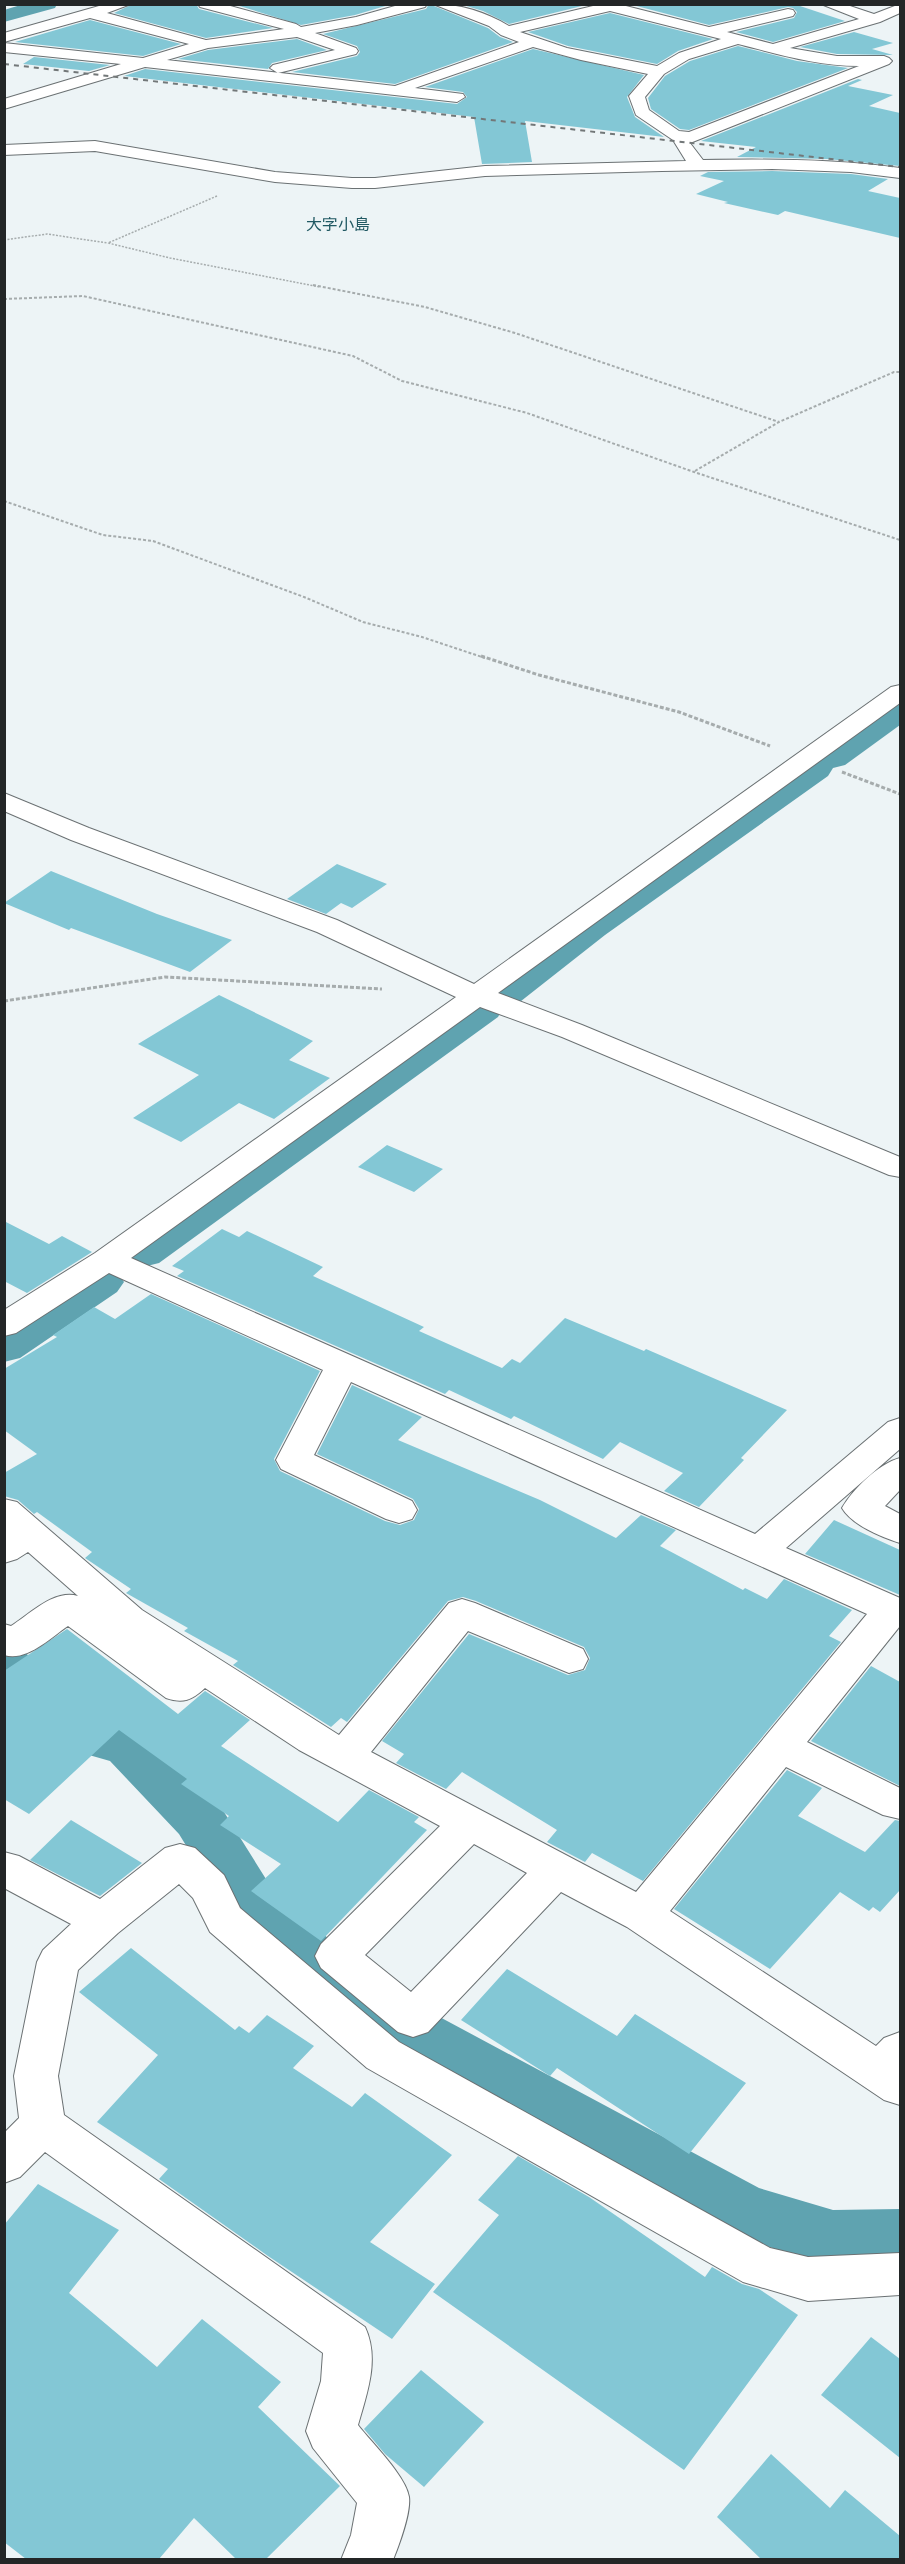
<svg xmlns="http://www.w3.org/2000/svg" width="905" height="2564" font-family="'Work Sans','Noto Sans JP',sans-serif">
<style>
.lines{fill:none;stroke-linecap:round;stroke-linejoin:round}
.canal{fill:#5fa3b0;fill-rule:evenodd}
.building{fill:#83c7d5}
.minor-casing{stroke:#6b7173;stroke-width:2}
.path-far2{stroke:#a6acad;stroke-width:1.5;stroke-dasharray:2 1.5;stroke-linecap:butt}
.path-far1{stroke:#a6acad;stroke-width:2;stroke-dasharray:3 2;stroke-linecap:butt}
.path{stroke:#a6acad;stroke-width:3;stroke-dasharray:4 2;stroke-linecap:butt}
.minor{fill:#fff;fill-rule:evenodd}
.rail{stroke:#727778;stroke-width:2;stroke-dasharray:5 5;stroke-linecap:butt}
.labels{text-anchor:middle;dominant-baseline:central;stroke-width:5;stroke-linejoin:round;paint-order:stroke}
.far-quarter-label{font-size:16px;fill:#215963;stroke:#edf4f6}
</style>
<rect width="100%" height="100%" fill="#edf4f6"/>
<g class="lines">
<!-- canal -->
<path class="canal" d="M 24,4 L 57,4 L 55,8 L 4,22 L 4,10 Z
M 900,700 L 900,725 L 845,765 L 833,768 L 828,776 L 605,935 L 516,1005 L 503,1008 L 498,1017 L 159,1263 L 143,1267 L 127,1263 L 121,1253 L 127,1243 L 470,1001 L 483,997 L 488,989 L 579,919 L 804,762 L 816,759 L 821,751 L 888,703 Z
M 101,1268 L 117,1272 L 124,1282 L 117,1292 L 20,1358 L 4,1362 L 4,1325 L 85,1272 Z
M 4,1643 L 23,1648 L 63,1708 L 147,1730 L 219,1804 L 281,1903 L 421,2007 L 759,2188 L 833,2210 L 900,2209 L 900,2267 L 833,2268 L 721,2231 L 379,2043 L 241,1935 L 179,1834 L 110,1761 L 26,1737 L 4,1705 Z"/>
</g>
<!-- building -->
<path class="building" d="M 133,4 L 196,4 L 199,9 L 273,28 L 206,38 L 114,13 Z
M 233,4 L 392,4 L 355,15 L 301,25 Z
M 429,4 L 488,28 L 500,37 L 513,42 L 395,84 L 292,72 L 357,56 L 360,52 L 357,46 L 323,34 L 426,9 Z
M 460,4 L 590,4 L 509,24 L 483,11 Z
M 629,4 L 794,4 L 845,21 L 773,42 L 736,32 L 794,18 L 797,12 L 793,8 L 788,7 L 709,25 Z
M 610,13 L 713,39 L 678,51 L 657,64 L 568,46 L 528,32 Z
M 90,20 L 181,44 L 143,56 L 15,42 Z
M 854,32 L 893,43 L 872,49 L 893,55 L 837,54 L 800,47 Z
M 297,39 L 327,50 L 272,63 L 268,69 L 178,59 L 208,50 Z
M 738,46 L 797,61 L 848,68 L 689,130 L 680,129 L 651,109 L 648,98 L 665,76 L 690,61 Z
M 533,49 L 644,75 L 627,97 L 635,117 L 664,137 L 525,121 L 532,162 L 482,164 L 474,117 L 124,76 L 145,69 L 457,104 L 467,97 L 463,92 L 425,87 Z
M 34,57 L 110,65 L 89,71 L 23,64 Z
M 858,79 L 862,80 L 848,86 L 893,95 L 869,106 L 900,113 L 900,166 L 827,159 L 737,157 L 756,147 L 701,141 Z
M 772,171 L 851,174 L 888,179 L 868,191 L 900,198 L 900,238 L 785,211 L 778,215 L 724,203 L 728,202 L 696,194 L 724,181 L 700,176 L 708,172 Z
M 337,864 L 387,884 L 352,908 L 341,903 L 326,914 L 287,899 Z
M 51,871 L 157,914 L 232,940 L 190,972 L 71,928 L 69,930 L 4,903 Z
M 219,995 L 313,1041 L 289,1060 L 330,1078 L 274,1119 L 239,1103 L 181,1142 L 133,1118 L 199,1075 L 138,1044 Z
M 387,1145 L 443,1169 L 414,1192 L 358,1167 Z
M 4,1221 L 49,1244 L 62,1236 L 92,1252 L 27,1293 L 4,1281 Z
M 222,1229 L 239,1237 L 247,1231 L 323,1267 L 313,1276 L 424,1327 L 419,1331 L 502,1368 L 512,1359 L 520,1363 L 565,1318 L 644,1351 L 646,1349 L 787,1410 L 741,1458 L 744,1460 L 699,1507 L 664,1491 L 683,1473 L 620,1442 L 603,1459 L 514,1416 L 511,1419 L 449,1390 L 445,1394 L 177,1276 L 184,1271 L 172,1266 Z
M 151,1294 L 320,1371 L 274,1459 L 280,1471 L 385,1521 L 400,1525 L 414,1520 L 419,1509 L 413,1499 L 317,1454 L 352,1385 L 422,1417 L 398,1440 L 540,1500 L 616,1538 L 641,1515 L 676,1530 L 660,1546 L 743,1590 L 745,1588 L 767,1599 L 784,1579 L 852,1610 L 829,1636 L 841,1642 L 643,1881 L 592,1853 L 585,1862 L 547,1842 L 557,1830 L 462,1772 L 446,1789 L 396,1763 L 404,1754 L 382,1741 L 469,1634 L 568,1675 L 585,1670 L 590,1658 L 584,1647 L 476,1601 L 463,1597 L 448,1601 L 347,1722 L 341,1718 L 331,1727 L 233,1665 L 238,1661 L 184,1631 L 188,1628 L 126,1593 L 131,1589 L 85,1558 L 92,1552 L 37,1512 L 34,1514 L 18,1500 L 4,1496 L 4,1473 L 37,1454 L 4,1430 L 4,1369 L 57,1337 L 53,1335 L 94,1307 L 115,1319 Z
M 834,1520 L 900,1550 L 900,1595 L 805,1554 Z
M 67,1629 L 178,1714 L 205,1691 L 250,1720 L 221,1746 L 338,1822 L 369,1790 L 419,1817 L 414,1822 L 427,1830 L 321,1941 L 251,1891 L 281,1864 L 220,1825 L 229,1816 L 181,1784 L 187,1779 L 119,1730 L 29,1814 L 4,1799 L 4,1671 Z
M 871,1666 L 900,1682 L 900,1786 L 811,1741 Z
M 787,1770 L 822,1788 L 798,1816 L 865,1852 L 895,1820 L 900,1821 L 900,1890 L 880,1912 L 873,1907 L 869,1911 L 840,1892 L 770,1969 L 674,1909 Z
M 71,1820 L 142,1863 L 100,1896 L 30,1860 Z
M 131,1948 L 235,2030 L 239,2026 L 249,2033 L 267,2015 L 314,2046 L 293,2068 L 352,2107 L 365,2093 L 452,2155 L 370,2242 L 435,2284 L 392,2339 L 268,2256 L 159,2179 L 168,2169 L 97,2122 L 158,2055 L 79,1992 Z
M 507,1969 L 617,2036 L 635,2014 L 746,2083 L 689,2154 L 557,2068 L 550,2076 L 461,2020 Z
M 518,2156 L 589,2197 L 705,2277 L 712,2267 L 742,2284 L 759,2289 L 798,2315 L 684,2470 L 433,2292 L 499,2215 L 478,2200 Z
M 38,2184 L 119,2230 L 69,2293 L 157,2367 L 202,2319 L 281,2382 L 258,2407 L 340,2486 L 266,2559 L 236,2559 L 194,2518 L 159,2559 L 26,2559 L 4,2542 L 4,2225 Z
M 871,2337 L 900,2359 L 900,2458 L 821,2395 Z
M 421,2370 L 484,2422 L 424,2487 L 385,2454 L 364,2429 Z
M 771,2454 L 830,2508 L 845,2490 L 900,2536 L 900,2559 L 761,2559 L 717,2517 Z"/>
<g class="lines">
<!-- minor casing -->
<g class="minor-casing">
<path id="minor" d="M 106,4 L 131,4 L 107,13 L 206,40 L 284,29 L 200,7 L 198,4 L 223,4 L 296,24 L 301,27 L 356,17 L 402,4 L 427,4 L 425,7 L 357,25 L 315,33 L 356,48 L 358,51 L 356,54 L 278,73 L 270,68 L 273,65 L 335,50 L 297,37 L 208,48 L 167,60 L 395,86 L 519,42 L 501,35 L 489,26 L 433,4 C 460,4 486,12 509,26 L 593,6 L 592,4 L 618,4 L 709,27 L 788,9 L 793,10 L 795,13 L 793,16 L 727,32 L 773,44 L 859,19 L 821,4 L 844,4 L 874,14 L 900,4 L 900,13 L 880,22 L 790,48 L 837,56 L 884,56 L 889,58 L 892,61 L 889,64 L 690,143 L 703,160 C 769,159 835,159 900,168 L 900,178 L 851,172 L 772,169 L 662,171 L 485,176 L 375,188 L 352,188 L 275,182 L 95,151 L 4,155 L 4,145 L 95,141 L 275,172 L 352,178 L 375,178 L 485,166 L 686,161 L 673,140 L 636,115 L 629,96 L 648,74 L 581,60 L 533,47 L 415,88 L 463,94 L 465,97 L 457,102 L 145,67 L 4,109 L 4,99 L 121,64 L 4,52 L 4,43 L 143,58 L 189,44 L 90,18 L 4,42 L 4,33 ZM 610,11 L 721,39 L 679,53 L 657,66 L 567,48 L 520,32 ZM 738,44 C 778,54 817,66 859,66 L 689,132 L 679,131 L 649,110 L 645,97 L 664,74 L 689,59 Z
M 900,685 L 900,703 L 498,993 L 582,1025 L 900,1157 L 900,1177 L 889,1175 L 562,1037 L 480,1007 L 131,1258 L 755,1534 L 888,1422 L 900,1418 L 900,1449 L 786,1548 L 900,1598 L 900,1626 L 807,1742 L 900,1788 L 900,1819 L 883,1815 L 786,1767 L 670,1911 L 876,2046 L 884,2038 L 900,2032 L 900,2105 L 884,2100 L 627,1927 L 561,1892 L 428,2032 L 413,2037 L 398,2032 L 321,1968 L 315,1956 L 321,1944 L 440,1826 L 299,1750 L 205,1688 C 192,1700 183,1704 166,1698 L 68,1626 C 50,1638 27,1662 4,1655 L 4,1624 L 11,1626 C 30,1614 54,1589 78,1596 L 28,1552 L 17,1559 L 4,1563 L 4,1499 L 17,1502 L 142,1610 L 339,1735 L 449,1603 L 462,1599 L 475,1603 L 583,1649 L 588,1659 L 583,1669 L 569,1673 L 468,1631 L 371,1752 L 636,1892 L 867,1614 L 351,1382 L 314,1455 L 412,1501 L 417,1510 L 412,1519 L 399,1523 L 386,1519 L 281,1469 L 276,1460 L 323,1370 L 109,1273 L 16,1333 L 4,1336 L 4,1310 L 95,1253 L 456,997 L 317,932 L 71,840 L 4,811 L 4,793 L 89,828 L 337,920 L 474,984 L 891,687 ZM 474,1844 L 527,1873 L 411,1992 L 365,1955 Z
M 900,1458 L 900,1490 L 885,1506 L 900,1514 L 900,1543 C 881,1537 852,1525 842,1508 C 853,1489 878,1464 900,1458 Z
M 180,1844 L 195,1848 L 224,1875 L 240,1908 L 399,2042 L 770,2248 L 808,2257 L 900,2253 L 900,2295 L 808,2301 L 743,2282 L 367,2068 L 210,1932 L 193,1898 L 179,1884 L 118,1933 L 78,1970 L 58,2076 L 64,2115 L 365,2327 C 380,2359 367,2393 358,2425 C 371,2442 406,2476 409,2497 C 411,2512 399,2545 393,2560 L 341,2560 L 351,2535 L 357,2503 L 313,2448 L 306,2431 L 321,2381 L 323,2353 L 45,2152 L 20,2177 L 4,2183 L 4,2133 L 19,2118 L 14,2076 L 37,1962 L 43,1950 L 71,1924 L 4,1888 L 4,1852 L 19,1856 L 100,1899 L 165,1848 Z"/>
</g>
<!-- path-far2 -->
<path class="path-far2" d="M 217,196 L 108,243 L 170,258 L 320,287
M 4,240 L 47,234 L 108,243"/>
<!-- path-far1 -->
<path class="path-far1" d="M 313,285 L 425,307 L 515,333 L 779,422
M 4,299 L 83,296 L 353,356 L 402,381 L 527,413 L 694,472 L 900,540
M 695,471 L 779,422 L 894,372 L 900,372
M 4,501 L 103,535 L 153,541 L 304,597 L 363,622 L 422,637 L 485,658"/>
<!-- path -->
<path class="path" d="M 481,656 L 539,675 L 679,712 L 770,746
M 842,772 L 900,794
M 4,1001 L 165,977 L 382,989"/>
<!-- minor -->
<use href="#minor" class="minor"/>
<!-- rail -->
<path class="rail" d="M 4,64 L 900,167"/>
</g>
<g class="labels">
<!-- far-quarter labels -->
<g class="far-quarter-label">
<text x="338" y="224">大字小島</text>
</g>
</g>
<!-- border -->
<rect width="905" height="2564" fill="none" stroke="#232627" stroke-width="12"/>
</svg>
